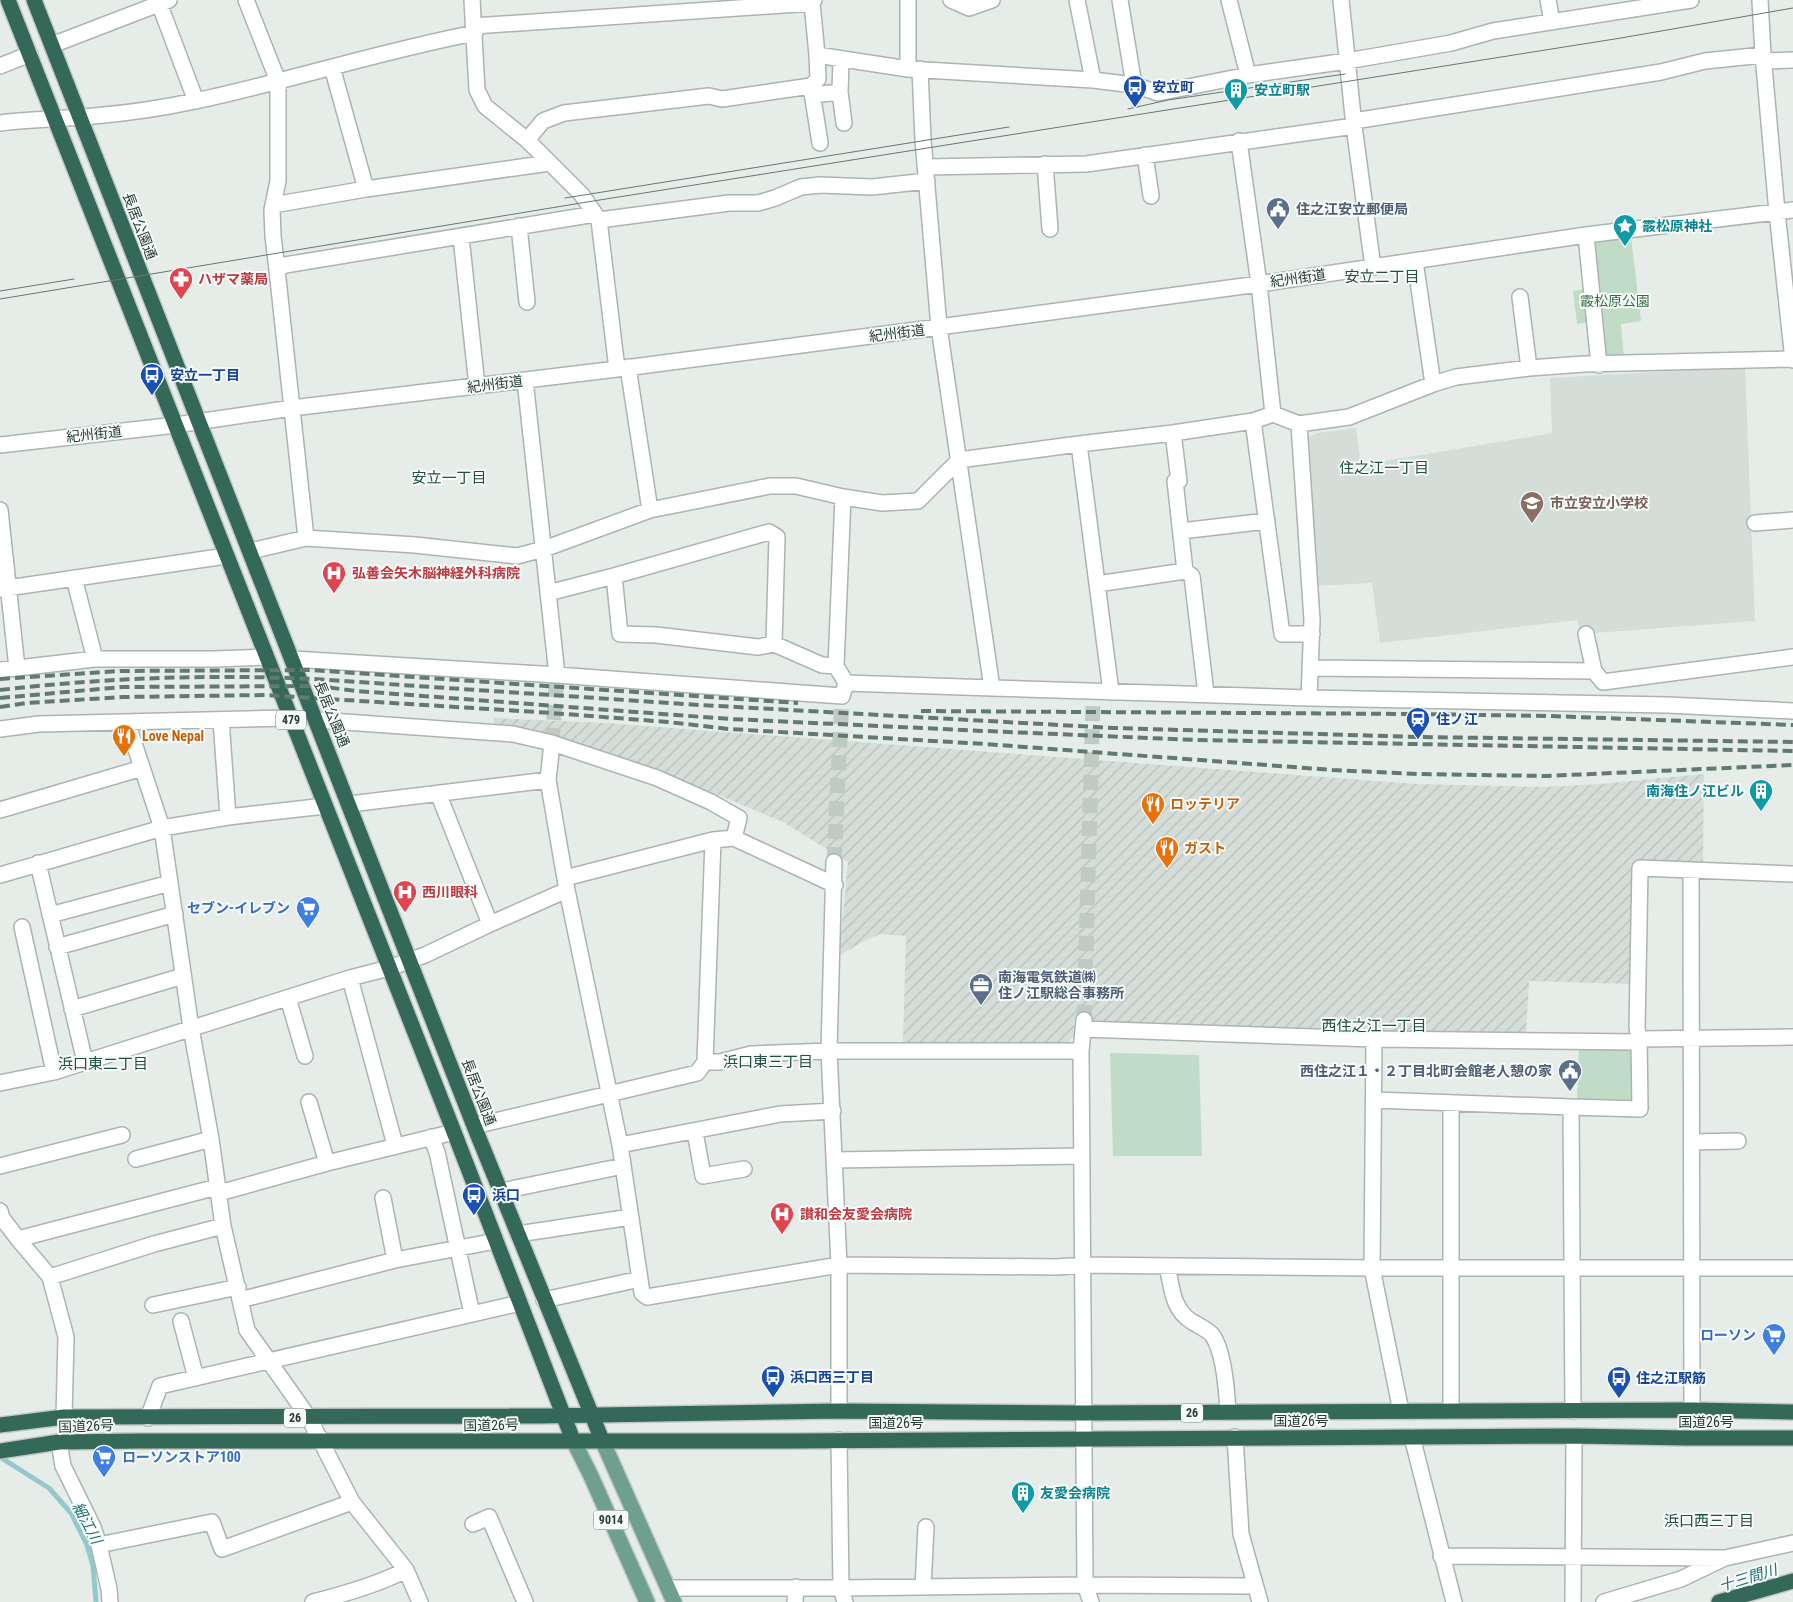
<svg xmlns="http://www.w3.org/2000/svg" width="1793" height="1602" font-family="'Roboto Condensed','Noto Sans JP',sans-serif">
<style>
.built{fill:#d4ddd8}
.industrial{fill:url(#industrial-furrows)}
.park{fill:#c1dcc6}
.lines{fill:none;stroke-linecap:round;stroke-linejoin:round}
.stream{stroke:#93c9cd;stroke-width:5}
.minor-tunnel{stroke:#c0cac5;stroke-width:15;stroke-dasharray:15 8;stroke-linecap:butt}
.minor-casing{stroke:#a9b5b0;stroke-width:18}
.major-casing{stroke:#c2c9c7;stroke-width:18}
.highway-casing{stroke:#c2c9c7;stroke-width:18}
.minor{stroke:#fff;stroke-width:15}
.major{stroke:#6e9f8f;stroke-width:15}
.highway{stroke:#346859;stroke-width:15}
.tram{stroke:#617971;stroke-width:1}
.rail{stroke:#617971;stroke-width:4;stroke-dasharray:10 5;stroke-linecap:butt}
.labels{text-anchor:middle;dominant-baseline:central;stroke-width:4;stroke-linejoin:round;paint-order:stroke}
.shield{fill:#f6faf8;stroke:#647670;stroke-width:1}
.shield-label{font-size:12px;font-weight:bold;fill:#263e36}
.transit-label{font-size:14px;font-weight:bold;fill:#164399;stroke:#f6faf8;text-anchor:start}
.culture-label{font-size:14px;font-weight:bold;fill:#0d838f;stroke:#f6faf8;text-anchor:start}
.service-label{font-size:14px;font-weight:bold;fill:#4e5e75;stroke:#f6faf8;text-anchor:start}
.street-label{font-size:14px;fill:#263e36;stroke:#f6faf8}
.health-label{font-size:14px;font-weight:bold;fill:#be3a42;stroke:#f6faf8;text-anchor:start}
.park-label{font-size:14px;fill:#337247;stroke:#f6faf8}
.education-label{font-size:14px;font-weight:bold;fill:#785e54;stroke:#f6faf8;text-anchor:start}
.food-label{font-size:14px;font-weight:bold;fill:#c56008;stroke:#f6faf8;text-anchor:start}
.shop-label{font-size:14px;font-weight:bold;fill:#366cbe;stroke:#f6faf8;text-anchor:end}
.neighbourhood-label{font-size:15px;fill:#234f41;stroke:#f6faf8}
.water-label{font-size:15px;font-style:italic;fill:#246e76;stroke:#f6faf8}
</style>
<defs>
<pattern id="industrial-furrows" width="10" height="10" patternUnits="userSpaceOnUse" patternTransform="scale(1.25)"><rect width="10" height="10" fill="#d4ddd8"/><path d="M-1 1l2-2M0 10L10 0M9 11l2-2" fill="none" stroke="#b6bfba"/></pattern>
</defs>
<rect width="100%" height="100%" fill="#e6ede9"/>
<!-- built -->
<path class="built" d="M 1745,367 L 1755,621 L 1581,634 L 1577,620 L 1380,643 L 1372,583 L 1315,586 L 1309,437 L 1317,433 L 1356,428 L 1361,465 L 1552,433 L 1550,378 Z"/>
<!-- industrial -->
<path class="industrial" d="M 494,718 L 605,723 L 1416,784 L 1545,787 L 1600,784 L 1704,774 L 1703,864 L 1635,863 L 1631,984 L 1529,981 L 1526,1036 L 1074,1021 L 1074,1036 L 1068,1042 L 903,1042 L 906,936 L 880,934 L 862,942 L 839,956 L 848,862 L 783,822 L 692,784 L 612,755 L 560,737 L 494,727 Z"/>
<!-- park -->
<path class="park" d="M 1631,236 L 1641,321 L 1621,324 L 1624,358 L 1603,359 L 1598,321 L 1577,324 L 1573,291 L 1595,288 L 1591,244 L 1595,240 Z
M 1579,1046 L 1636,1048 L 1637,1104 L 1577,1102 Z
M 1110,1053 L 1199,1055 L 1202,1156 L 1113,1156 Z"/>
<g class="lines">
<!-- stream -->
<path class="stream" d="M 0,1457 L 49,1488 L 71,1513 L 87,1545 L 93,1566 L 96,1602"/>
<!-- minor-tunnel -->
<path class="minor-tunnel" d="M 552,743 L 557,675
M 834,862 L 842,696
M 1084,1020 L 1093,703"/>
<!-- minor casing -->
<g class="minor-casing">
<path id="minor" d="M 246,0 L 278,81 L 278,181 L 272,210 L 273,236 L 277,270
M 472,0 L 477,90 L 485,106 L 527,140 L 582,195 L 599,220 L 617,369
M 814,0 L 812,3 L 817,55 L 908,69 L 1093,80 L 1134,85 L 1158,93 L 1248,75 L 1347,61 L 1451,43 L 1493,31 L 1691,0
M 951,0 L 969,8 L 992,0
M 1077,0 L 1093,80
M 1120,0 L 1134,85
M 1229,0 L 1248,75
M 1341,0 L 1354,126 L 1373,267
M 1548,0 L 1552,22
M 1760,0 L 1763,55 L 1777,212 L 1793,360
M 159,3 L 196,101
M 474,26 L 812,3
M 52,45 L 169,0
M 841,59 L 840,92 L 844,123
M 1763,61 L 1793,60
M 0,66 L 30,54
M 332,67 L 366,189
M 908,69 L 908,0
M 920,69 L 923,140 L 939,327 L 992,688 L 1309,698 L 1667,705 L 1793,711
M 811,86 L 820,143
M 812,95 L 840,92
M 1354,121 L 1661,72 L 1705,61 L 1763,55
M 0,123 C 31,119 63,119 94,116 C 128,113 163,108 195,101 C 289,81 381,51 475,33
M 527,140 L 543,121 L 564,113 L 709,96 L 722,99 L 811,86 L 818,79 L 817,55
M 1239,141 L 1259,284 L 1273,414
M 1145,155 L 1151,196
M 1045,164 L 1050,229
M 926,167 L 1086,164 L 1354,126
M 273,205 L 366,189 L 549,163
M 599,220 L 729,203 L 758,203 L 775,198 L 801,187 L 820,185 L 872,187 L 927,181
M 519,226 L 527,302
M 1586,235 L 1599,365
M 461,237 L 477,386
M 1415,261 L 1433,384
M 1520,297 L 1529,368
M 628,367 L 650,510
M 525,380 L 557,675
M 1253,421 L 1282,634 L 1312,634
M 1299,424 L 1312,620 L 1309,698
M 1173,433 L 1179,481 L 1175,481 L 1185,571 L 1192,576 L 1206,694
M 1079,444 L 1111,692
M 0,445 L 176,425 L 292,408 L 617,369 L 939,327 L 1259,284 L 1586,235 L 1793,210
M 0,510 L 17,668
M 1755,523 L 1793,520
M 1181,531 L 1267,521
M 306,538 L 277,270 L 285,265 L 595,214
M 251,551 L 306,538 L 415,545 L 517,556 L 544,549 L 650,510 L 770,486 L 796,486 L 843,497 L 882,503 L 918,501 L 959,460 L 1079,444 L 1173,433 L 1253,421 L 1273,414 L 1299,424 L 1349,417 L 1433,384 L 1456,377 L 1529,368 L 1584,364 L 1793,359
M 74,578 L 95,659
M 1097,584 L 1185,571
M 0,589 L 226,556
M 548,593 L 614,576
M 1586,634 L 1594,671 L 1603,682 L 1793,657
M 774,644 L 777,537 L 769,532 L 614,576 L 620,634 L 656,635 L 758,647 L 774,644 L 822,665 L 836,666
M 293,659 L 557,675 L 842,696 L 846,683 L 836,666 L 843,497
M 1310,668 L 1594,671
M 0,670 L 95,659 L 214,659 L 267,657
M 846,683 L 992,688
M 221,720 L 228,817
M 317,720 L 513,734 L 552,743 L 657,778 L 711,802 L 739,818 L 734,838
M 127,722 L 162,828 L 191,1028 L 211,1139 L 223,1226 L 247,1330 L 309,1418 L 352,1502 L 406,1570 L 420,1602
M 0,729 L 39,724 L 290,718
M 552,743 L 548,780 L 567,890 L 620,1145 L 642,1293 L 647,1297 L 839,1265 L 1057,1267 L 1082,1265 L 1372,1268 L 1793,1268
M 438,793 L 490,924
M 350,804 L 548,780
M 0,810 L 142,768
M 834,862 L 829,1051 L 839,1265 L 839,1411
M 38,863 L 85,1062
M 1691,870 L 1692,1410
M 0,875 L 162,828 L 228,817 L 325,806
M 565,878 L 713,840 L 734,838 L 835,885
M 50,915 L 170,883
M 22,927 L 54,1072
M 57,947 L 175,914
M 350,978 L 395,1145
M 288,998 L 305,1056
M 72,1009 L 183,976
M 1084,1020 L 1081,1051 L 1085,1585 L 1091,1602
M 1083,1029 L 1374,1039 L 1638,1042
M 1374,1039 L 1372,1268 L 1401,1411
M 1639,1039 L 1793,1037
M 705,1062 L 720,1062 L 751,1054 L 829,1051 L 1081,1051
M 0,1083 L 54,1072 L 350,978 L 389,968 L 425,955 L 490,924 L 567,890
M 1374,1100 L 1571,1107
M 309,1102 L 327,1163
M 1451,1104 L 1451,1411
M 474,1126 L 697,1073 L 705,1062 L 713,840
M 695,1132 L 703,1176 L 744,1169
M 431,1137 L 437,1152 L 472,1314
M 1692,1142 L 1738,1141
M 620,1145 L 780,1114 L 833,1111
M 136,1159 L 211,1139
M 834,1160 L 1082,1156
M 0,1166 L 122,1135
M 502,1191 L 623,1166
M 219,1193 L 327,1163 L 454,1132
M 383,1198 L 395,1260
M 0,1211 L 2,1218 L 18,1239 L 50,1277 L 66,1337 L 64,1417
M 518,1234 L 631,1217
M 18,1239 L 217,1187
M 1167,1266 C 1172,1287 1172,1309 1191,1321 C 1197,1325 1209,1330 1213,1336 C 1224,1353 1227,1393 1228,1412
M 50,1277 L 154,1244 L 223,1226
M 240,1300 L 395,1260 L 496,1241
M 544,1300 L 640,1279
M 153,1305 L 238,1287
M 181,1321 L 196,1378
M 1573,1411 L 1571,1107 L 1640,1109 L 1639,1039 L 1637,1028 L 1640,868 L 1793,874
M 148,1418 L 160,1386 L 520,1303
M 1235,1437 L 1241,1534 L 1260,1602
M 1412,1437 L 1454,1602
M 839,1440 L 841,1588 L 845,1602
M 59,1442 L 63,1466 L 93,1527 L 99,1545 L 109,1589 L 110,1602
M 473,1524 L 489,1517 L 525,1602
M 99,1545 L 212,1522 L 222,1549 L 352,1502
M 1441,1556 L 1725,1558
M 923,1587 L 926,1527
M 668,1588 L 841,1588 L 1085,1585 L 1255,1586
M 313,1602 C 345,1594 377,1585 406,1570
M 795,1602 L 796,1587
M 1573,1602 L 1574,1436
M 1604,1602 L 1681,1579 L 1725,1558 L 1793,1543"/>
</g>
<!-- major casing -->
<g class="major-casing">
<path id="major" d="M 573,1440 L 591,1476 L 647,1602
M 602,1440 L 674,1602"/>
</g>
<!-- highway casing -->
<g class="highway-casing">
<path id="highway" d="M 8,0 L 454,1132 L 573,1440
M 34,0 L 474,1126 L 602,1440
M 0,1425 L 64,1417 L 538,1416 L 839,1411 L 1084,1413 L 1692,1410 L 1793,1412
M 0,1451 L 59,1442 L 139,1441 L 793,1441 L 1574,1436 L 1687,1438 L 1793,1438
M 1719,1602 L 1793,1581"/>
</g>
<!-- minor -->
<use href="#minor" class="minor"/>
<!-- major -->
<use href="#major" class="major"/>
<!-- highway -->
<use href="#highway" class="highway"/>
<!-- tram -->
<path class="tram" d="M 1128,109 L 1168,100 L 1345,74
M 565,198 L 1009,127
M 0,291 L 74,279
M 0,299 L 587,202 L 1621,38 L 1793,8"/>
<!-- rail -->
<path class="rail" d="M 0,679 L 120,671 L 310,670 L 798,703
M 0,690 C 104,678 209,674 313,679 L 700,705 L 1114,728 L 1419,737 L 1793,742
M 0,698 L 122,687 L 317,686 L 356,691 L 730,719 L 985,731 L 1196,740 L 1793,751
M 0,707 L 26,703 L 123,697 L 265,695 L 552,713 L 668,722 L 729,729 L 985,744 L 1333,770 L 1417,774 L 1546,776 L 1793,765
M 921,711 L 1415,714 L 1550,716 L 1793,725"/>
</g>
<!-- icons -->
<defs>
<g id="bus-pin" transform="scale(1.25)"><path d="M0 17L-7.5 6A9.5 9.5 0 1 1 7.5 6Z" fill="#1a4fb4" stroke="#f6faf8"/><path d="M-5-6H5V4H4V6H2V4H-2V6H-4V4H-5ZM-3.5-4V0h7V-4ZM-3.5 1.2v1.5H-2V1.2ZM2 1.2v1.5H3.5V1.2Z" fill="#fff"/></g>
<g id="building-pin" transform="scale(1.25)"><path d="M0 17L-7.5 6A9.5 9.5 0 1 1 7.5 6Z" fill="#0f9aa8" stroke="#f6faf8"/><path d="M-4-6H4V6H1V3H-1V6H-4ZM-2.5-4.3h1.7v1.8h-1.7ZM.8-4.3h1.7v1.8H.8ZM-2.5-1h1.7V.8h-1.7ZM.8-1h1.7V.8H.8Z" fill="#fff"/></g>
<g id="civic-pin" transform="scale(1.25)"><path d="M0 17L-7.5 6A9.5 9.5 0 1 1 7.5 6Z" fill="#5c6f8a" stroke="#f6faf8"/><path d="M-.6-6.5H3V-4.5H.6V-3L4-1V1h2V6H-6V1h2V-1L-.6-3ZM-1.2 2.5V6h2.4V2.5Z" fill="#fff"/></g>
<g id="sight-pin" transform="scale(1.25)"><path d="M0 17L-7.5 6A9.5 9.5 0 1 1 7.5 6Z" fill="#0f9aa8" stroke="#f6faf8"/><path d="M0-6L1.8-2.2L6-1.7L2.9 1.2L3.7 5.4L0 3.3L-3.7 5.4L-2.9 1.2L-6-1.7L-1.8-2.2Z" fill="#fff"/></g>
<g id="pharmacy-pin" transform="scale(1.25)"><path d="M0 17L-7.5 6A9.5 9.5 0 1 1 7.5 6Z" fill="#e0444e" stroke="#f6faf8"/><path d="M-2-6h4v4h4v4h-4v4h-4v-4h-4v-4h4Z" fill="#fff"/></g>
<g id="school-pin" transform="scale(1.25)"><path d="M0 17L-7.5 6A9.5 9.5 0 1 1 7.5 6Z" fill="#8d6e63" stroke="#f6faf8"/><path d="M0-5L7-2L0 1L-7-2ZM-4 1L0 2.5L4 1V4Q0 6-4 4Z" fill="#fff"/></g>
<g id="hospital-pin" transform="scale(1.25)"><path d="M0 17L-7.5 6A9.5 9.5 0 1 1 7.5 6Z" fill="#e0444e" stroke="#f6faf8"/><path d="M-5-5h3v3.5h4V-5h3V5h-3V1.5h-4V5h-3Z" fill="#fff"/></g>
<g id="station-pin" transform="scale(1.25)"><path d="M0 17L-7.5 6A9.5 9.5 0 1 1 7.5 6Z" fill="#1a4fb4" stroke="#f6faf8"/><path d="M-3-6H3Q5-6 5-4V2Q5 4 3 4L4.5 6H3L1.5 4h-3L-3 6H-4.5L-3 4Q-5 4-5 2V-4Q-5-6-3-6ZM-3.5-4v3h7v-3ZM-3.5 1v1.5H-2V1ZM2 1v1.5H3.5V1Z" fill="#fff"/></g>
<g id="restaurant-pin" transform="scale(1.25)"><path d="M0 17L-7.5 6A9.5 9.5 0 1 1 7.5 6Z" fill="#e8710a" stroke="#f6faf8"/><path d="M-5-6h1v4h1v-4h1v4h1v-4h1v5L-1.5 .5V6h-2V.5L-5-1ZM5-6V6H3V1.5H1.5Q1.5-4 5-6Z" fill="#fff"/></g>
<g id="supermarket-pin" transform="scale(1.25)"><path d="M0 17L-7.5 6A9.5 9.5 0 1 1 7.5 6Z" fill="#3f7fe0" stroke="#f6faf8"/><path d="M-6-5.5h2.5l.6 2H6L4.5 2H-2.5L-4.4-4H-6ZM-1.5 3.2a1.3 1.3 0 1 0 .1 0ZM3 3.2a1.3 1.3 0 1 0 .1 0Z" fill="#fff"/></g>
<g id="office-pin" transform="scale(1.25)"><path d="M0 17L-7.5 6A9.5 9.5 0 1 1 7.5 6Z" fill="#5c6f8a" stroke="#f6faf8"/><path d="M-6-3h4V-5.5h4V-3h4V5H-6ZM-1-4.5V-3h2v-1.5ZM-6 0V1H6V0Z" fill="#fff"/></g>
</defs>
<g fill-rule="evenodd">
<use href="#bus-pin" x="1135" y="87"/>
<use href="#building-pin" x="1236" y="90"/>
<use href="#civic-pin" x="1278" y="209"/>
<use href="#sight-pin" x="1625" y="226"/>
<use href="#pharmacy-pin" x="181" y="279"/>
<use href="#bus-pin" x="152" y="375"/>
<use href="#school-pin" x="1532" y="503"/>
<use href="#hospital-pin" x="334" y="573"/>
<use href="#station-pin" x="1418" y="719"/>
<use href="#restaurant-pin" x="124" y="736"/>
<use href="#building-pin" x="1761" y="791"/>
<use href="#restaurant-pin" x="1153" y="804"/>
<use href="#restaurant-pin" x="1167" y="848"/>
<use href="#hospital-pin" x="405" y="892"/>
<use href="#supermarket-pin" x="308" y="908"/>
<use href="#office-pin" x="981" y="985"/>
<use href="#civic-pin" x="1570" y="1071"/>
<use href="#bus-pin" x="474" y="1195"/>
<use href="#hospital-pin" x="782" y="1214"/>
<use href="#supermarket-pin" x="1774" y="1335"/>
<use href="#bus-pin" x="773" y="1377"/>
<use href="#bus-pin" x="1619" y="1378"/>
<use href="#supermarket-pin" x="104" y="1457"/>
<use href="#building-pin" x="1023" y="1493"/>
</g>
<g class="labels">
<!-- shield labels -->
<g class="shield">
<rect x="276" y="710.5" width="30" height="19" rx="4"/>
<rect x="1181" y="1403.5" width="22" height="19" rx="4"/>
<rect x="284" y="1408.5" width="22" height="19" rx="4"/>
<rect x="593.5" y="1510.5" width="35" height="19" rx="4"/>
</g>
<g class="shield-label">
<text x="291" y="720">479</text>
<text x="1192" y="1413">26</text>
<text x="295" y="1418">26</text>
<text x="611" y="1520">9014</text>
</g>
<!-- transit labels -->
<g class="transit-label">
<text x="1152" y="87">安立町</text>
<text x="170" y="375">安立一丁目</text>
<text x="1436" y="719">住ノ江</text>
<text x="492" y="1195">浜口</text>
<text x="790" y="1377">浜口西三丁目</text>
<text x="1636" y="1378">住之江駅筋</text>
</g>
<!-- culture labels -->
<g class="culture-label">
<text x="1254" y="90">安立町駅</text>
<text x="1642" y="226">霰松原神社</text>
<text x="1744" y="791" text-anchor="end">南海住ノ江ビル</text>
<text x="1040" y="1493">友愛会病院</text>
</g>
<!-- service labels -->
<g class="service-label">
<text x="1296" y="209">住之江安立郵便局</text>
<text x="998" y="977">南海電気鉄道㈱<tspan x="998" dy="16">住ノ江駅総合事務所</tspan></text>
<text x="1552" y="1071" text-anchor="end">西住之江１・２丁目北町会館老人憩の家</text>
</g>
<!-- street labels -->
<g class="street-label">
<text transform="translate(140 226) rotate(69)">長居公園通</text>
<text transform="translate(1298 278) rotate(-8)">紀州街道</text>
<text transform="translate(897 333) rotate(-7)">紀州街道</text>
<text transform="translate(495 384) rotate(-7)">紀州街道</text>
<text transform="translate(94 434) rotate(-6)">紀州街道</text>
<text transform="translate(332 714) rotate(68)">長居公園通</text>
<text transform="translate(479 1092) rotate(69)">長居公園通</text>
<text x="1301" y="1421">国道26号</text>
<text x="1706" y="1422">国道26号</text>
<text x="896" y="1423">国道26号</text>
<text transform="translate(491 1425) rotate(-1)">国道26号</text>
<text transform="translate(86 1426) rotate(-2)">国道26号</text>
</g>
<!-- health labels -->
<g class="health-label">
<text x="198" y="279">ハザマ薬局</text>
<text x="352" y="573">弘善会矢木脳神経外科病院</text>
<text x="422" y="892">西川眼科</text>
<text x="800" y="1214">讃和会友愛会病院</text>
</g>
<!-- park labels -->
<g class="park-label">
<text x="1615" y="301">霰松原公園</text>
</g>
<!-- education labels -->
<g class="education-label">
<text x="1550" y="503">市立安立小学校</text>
</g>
<!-- food labels -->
<g class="food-label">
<text x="142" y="736">Love Nepal</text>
<text x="1170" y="804">ロッテリア</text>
<text x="1184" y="848">ガスト</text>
</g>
<!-- shop labels -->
<g class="shop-label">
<text x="290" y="908">セブン-イレブン</text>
<text x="1756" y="1335">ローソン</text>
<text x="122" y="1457" text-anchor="start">ローソンストア100</text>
</g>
<!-- neighbourhood labels -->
<g class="neighbourhood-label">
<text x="1382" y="277">安立二丁目</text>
<text x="1384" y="468">住之江一丁目</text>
<text x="449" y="478">安立一丁目</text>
<text x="1374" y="1026">西住之江一丁目</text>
<text x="768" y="1062">浜口東三丁目</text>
<text x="103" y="1064">浜口東二丁目</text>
<text x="1709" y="1521">浜口西三丁目</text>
</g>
<!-- water labels -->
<g class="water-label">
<text transform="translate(87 1523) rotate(62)">細江川</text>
<text transform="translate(1748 1578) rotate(-17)">十三間川</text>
</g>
</g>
</svg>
